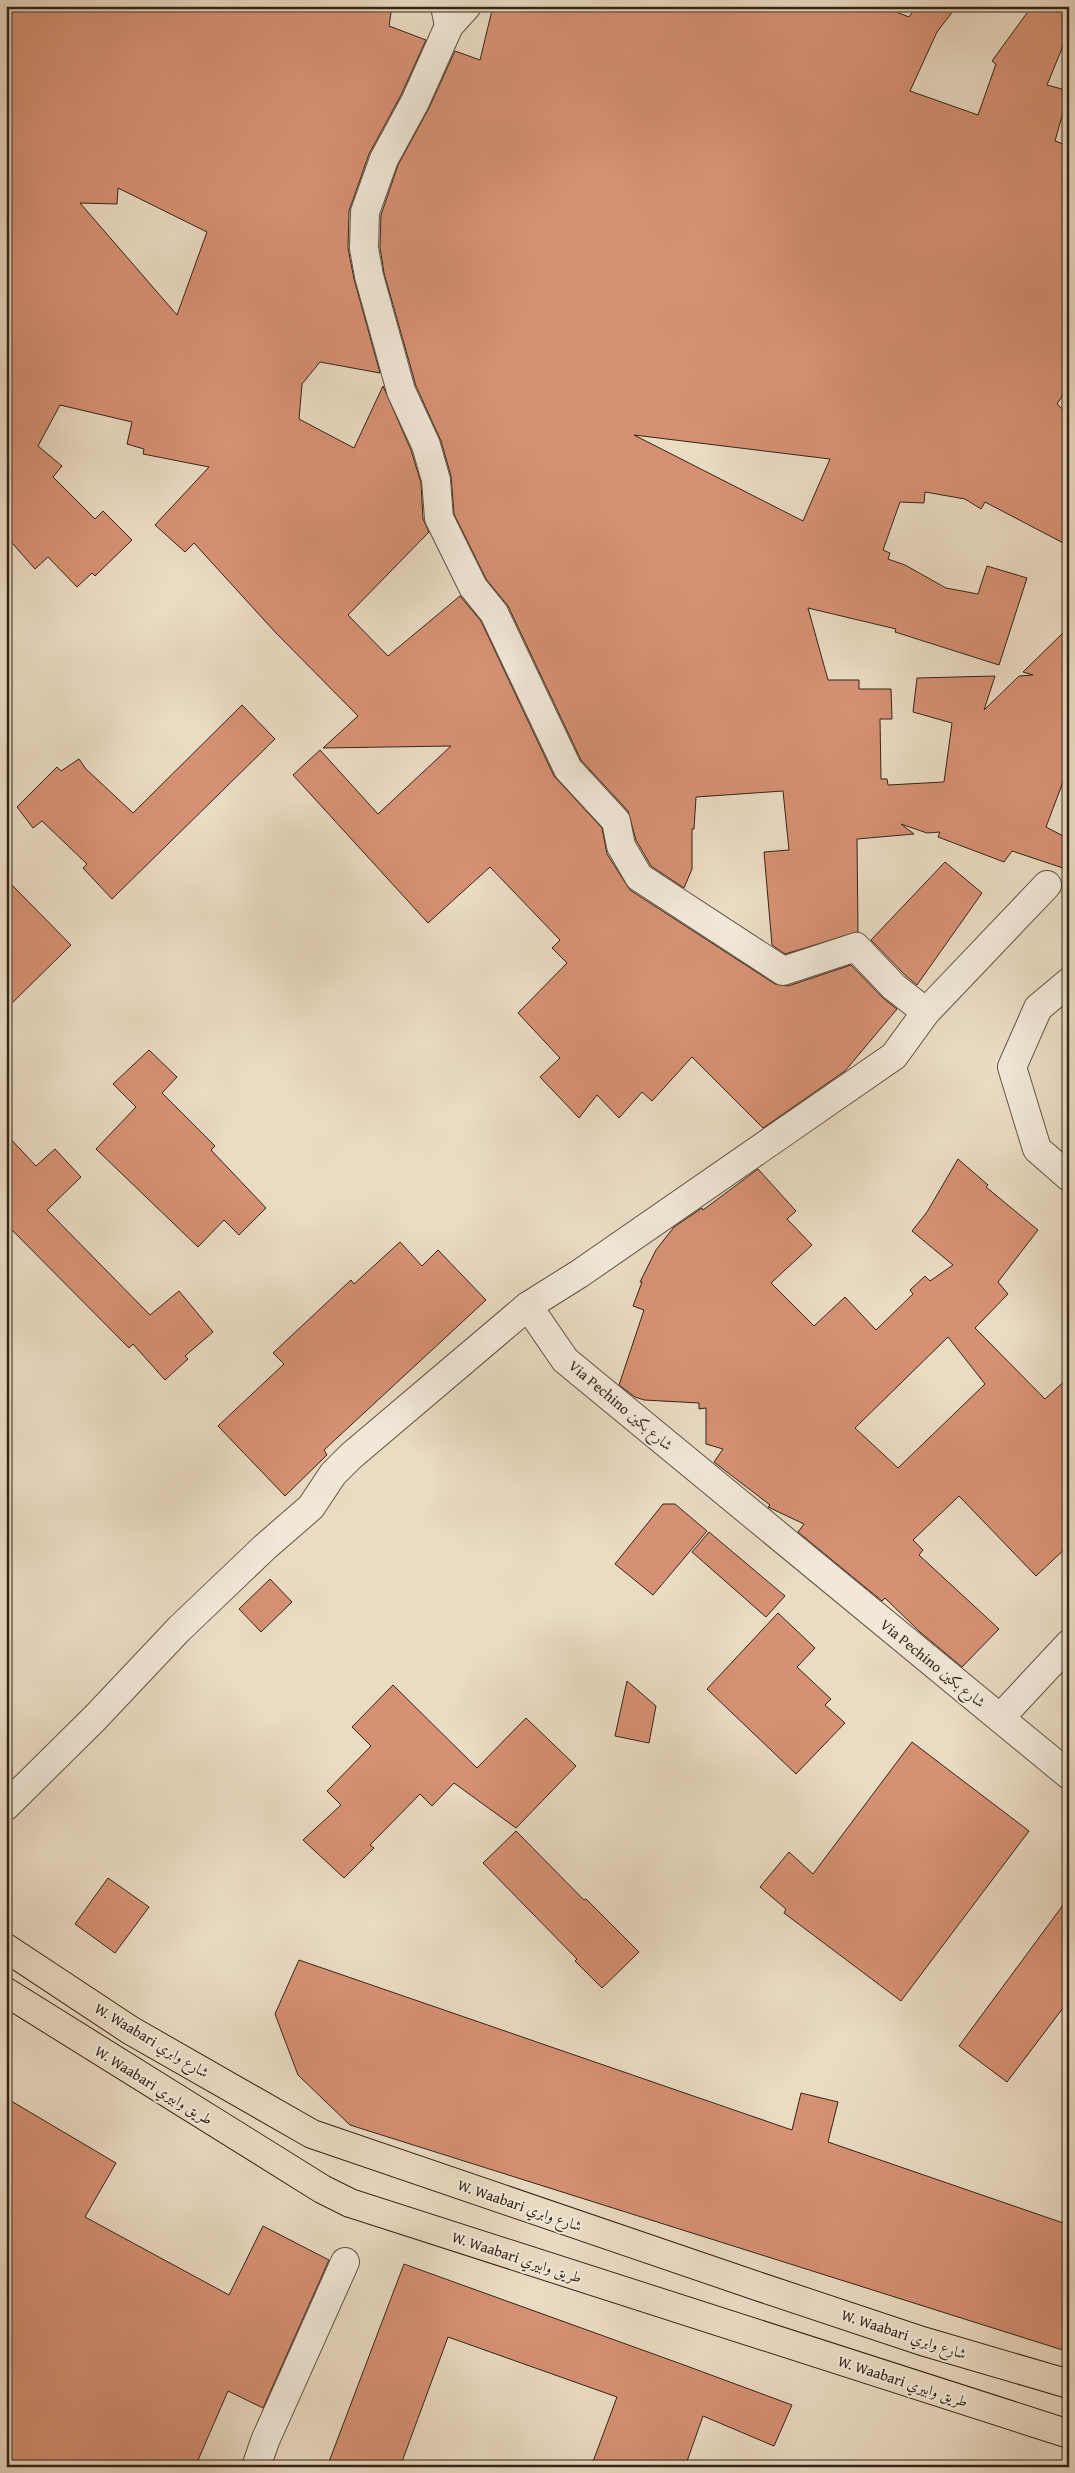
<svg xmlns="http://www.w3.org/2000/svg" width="1075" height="2473" font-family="'Gentium Book Plus',Amiri,serif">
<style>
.building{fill:#d69174;stroke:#332516;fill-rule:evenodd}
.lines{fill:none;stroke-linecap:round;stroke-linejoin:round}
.minor-casing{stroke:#615241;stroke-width:30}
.major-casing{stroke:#332516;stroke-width:30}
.minor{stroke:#f1e8d8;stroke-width:28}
.major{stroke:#eadbc3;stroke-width:28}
.labels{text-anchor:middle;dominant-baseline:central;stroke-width:4;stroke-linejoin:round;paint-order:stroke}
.street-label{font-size:15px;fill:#332516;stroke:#f1e8d8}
</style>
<rect width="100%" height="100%" fill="#eadbc3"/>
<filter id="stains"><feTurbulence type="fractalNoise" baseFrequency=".004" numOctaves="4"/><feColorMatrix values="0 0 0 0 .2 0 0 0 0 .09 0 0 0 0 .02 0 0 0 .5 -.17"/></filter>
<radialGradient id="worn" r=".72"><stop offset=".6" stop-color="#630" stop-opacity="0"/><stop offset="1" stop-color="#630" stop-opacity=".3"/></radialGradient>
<!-- building -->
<path class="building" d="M 6,6 L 392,6 L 389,26 L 426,40 L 401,95 L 369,154 L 349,211 L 348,248 L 354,279 L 380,373 L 320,362 L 302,384 L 299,419 L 354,448 L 383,386 L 411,450 L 421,483 L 423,519 L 429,532 L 348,615 L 388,656 L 460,596 L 481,621 L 554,776 L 602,828 L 607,854 L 630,890 L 775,984 L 788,986 L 851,965 L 883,998 L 897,1009 L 845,1071 L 763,1128 L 692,1057 L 652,1101 L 642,1092 L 619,1118 L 597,1095 L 579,1118 L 540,1077 L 560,1058 L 518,1013 L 567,963 L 552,948 L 560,940 L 490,867 L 428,923 L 293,775 L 320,750 L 378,814 L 451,746 L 323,748 L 358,716 L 275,632 L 194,543 L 185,552 L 155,525 L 209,467 L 143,454 L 144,449 L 127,444 L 132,422 L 60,405 L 38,446 L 62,466 L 53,477 L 95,519 L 103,511 L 132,540 L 95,576 L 92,573 L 77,587 L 48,557 L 35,569 L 6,536 L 6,260 L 11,261 L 9,190 L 6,190 ZM 118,188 L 207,232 L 177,315 L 80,203 L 117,204 Z
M 493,6 L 881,6 L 909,17 L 917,6 L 957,6 L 937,32 L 910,91 L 978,115 L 996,64 L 992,61 L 1032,6 L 1069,6 L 1069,31 L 1047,85 L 1069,91 L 1055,141 L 1069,146 L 1069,386 L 1057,404 L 1069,415 L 1069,546 L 985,502 L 981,509 L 965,499 L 925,492 L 924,503 L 900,502 L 883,550 L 890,553 L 888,559 L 905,565 L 946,588 L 978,594 L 987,566 L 1027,578 L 999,665 L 895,632 L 896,629 L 808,608 L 828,680 L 859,680 L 859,689 L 891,689 L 892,719 L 880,719 L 881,779 L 887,779 L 888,785 L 944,782 L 952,723 L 913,712 L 917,678 L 995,676 L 984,710 L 1019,676 L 1033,675 L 1023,672 L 1069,627 L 1069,766 L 1046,827 L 1069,839 L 1069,870 L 1012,851 L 1004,862 L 938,837 L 940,832 L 927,833 L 901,824 L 914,834 L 857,839 L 858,932 L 785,954 L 772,945 L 764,852 L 789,850 L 783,791 L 696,797 L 694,829 L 692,829 L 692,869 L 684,888 L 651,866 L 636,840 L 628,811 L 581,760 L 508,606 L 486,579 L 454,514 L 451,476 L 441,441 L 416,386 L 384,273 L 380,247 L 381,215 L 398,165 L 429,108 L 455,51 L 480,60 ZM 634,435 L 830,459 L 803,521 Z
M 242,705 L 275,739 L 112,899 L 83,868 L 87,864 L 42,821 L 33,828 L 17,807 L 57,767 L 61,771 L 79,759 L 86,769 L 133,813 Z
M 945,862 L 982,893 L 917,985 L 905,975 L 871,940 Z
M 6,879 L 71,945 L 6,1009 Z
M 149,1050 L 177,1077 L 162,1093 L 215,1146 L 211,1150 L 266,1208 L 239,1235 L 224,1220 L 198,1247 L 96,1149 L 136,1107 L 113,1084 Z
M 6,1134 L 36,1166 L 55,1149 L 81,1177 L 47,1210 L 150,1315 L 179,1291 L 213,1332 L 185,1356 L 188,1359 L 165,1380 L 133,1344 L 129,1348 L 6,1224 Z
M 958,1159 L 988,1185 L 986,1187 L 1038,1230 L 998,1282 L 1008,1294 L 975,1328 L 1045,1399 L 1069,1377 L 1069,1545 L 1036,1576 L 959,1496 L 913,1540 L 923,1550 L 919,1555 L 999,1629 L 962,1667 L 920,1632 L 885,1598 L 882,1601 L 798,1532 L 804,1524 L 768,1507 L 770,1505 L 714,1462 L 723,1449 L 706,1444 L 706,1408 L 699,1409 L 699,1403 L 644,1400 L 635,1397 L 619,1385 L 644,1310 L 633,1306 L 642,1282 L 640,1282 L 656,1250 L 674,1227 L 702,1208 L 703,1210 L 758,1169 L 796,1211 L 787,1219 L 812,1245 L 771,1283 L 814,1326 L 845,1297 L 876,1330 L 913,1294 L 910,1290 L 925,1276 L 930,1281 L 953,1265 L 912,1231 L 927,1212 ZM 948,1337 L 985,1384 L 898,1468 L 855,1428 Z
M 400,1242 L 422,1266 L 438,1250 L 486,1300 L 324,1450 L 327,1455 L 285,1496 L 218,1426 L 284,1364 L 273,1353 L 351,1280 L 354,1284 Z
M 663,1504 L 675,1504 L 707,1531 L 653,1595 L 615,1564 Z
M 709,1532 L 785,1596 L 766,1617 L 692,1552 Z
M 270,1579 L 292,1602 L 261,1632 L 239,1609 Z
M 778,1613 L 815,1648 L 797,1667 L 831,1699 L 825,1705 L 845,1723 L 796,1774 L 707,1689 Z
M 627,1681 L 656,1706 L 649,1743 L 615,1736 Z
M 393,1685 L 477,1768 L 526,1718 L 576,1766 L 516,1828 L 454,1783 L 432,1806 L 420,1794 L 370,1845 L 374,1848 L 344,1878 L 303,1840 L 341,1805 L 327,1791 L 371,1746 L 352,1727 Z
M 912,1742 L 1029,1831 L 901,2001 L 784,1913 L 786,1909 L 760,1887 L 789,1852 L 813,1874 Z
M 516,1831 L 584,1900 L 586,1899 L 639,1952 L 602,1988 L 575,1961 L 577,1959 L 483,1863 Z
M 108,1878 L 149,1907 L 115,1953 L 75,1924 Z
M 1069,1897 L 1069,2000 L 1007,2082 L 959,2046 Z
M 299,1960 L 792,2130 L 801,2093 L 838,2102 L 828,2142 L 1069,2225 L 1069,2352 L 350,2125 L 298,2075 L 275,2014 Z
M 6,2098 L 116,2163 L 85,2217 L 229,2295 L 263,2226 L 329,2260 L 263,2408 L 228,2391 L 195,2467 L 6,2467 Z
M 404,2264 L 684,2365 L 792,2405 L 774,2446 L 703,2416 L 685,2467 L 591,2467 L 617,2397 L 448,2337 L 400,2467 L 327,2467 Z"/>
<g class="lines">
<!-- minor casing -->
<g class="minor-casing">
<path id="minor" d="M 445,6 L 449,26 L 467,6
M 449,26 L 415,102 L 384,159 L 365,212 L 364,248 L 369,276 L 401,391 L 426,445 L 436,480 L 439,518 L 473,587 L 494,613 L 568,769 L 616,821 L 621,846 L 639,877 L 783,971 L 856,947 L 894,987 L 926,1012
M 1047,885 L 926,1012 L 894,1056 L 579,1274 L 528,1306 L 565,1360 L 1069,1775
M 1069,982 L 1038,1008 L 1012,1067 L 1037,1149 L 1069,1177
M 1000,1718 L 1069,1644
M 6,1806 L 95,1718 L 179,1629 L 265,1547 L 311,1507 L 333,1474 L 351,1456 L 528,1306
M 256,2467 L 265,2441 L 345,2262"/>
</g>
<!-- major casing -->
<g class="major-casing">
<path id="major" d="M 6,1948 L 130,2030 L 312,2134 L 757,2286 L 922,2341 L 1069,2384
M 6,1992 L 322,2189 L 350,2203 L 1069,2434"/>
</g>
<!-- minor -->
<use href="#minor" class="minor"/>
<!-- major -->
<use href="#major" class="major"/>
</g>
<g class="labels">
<!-- street labels -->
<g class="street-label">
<text transform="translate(621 1405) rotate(40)">Via Pechino شارع بكين</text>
<text transform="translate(933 1663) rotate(39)">Via Pechino شارع بكين</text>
<text transform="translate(152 2040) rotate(31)">W. Waabari شارع وابري</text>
<text transform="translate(154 2085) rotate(32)">W. Waabari طريق وابيري</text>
<text transform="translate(520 2205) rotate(19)">W. Waabari شارع وابري</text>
<text transform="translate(517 2257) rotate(18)">W. Waabari طريق وابيري</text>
<text transform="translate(904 2334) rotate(18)">W. Waabari شارع وابري</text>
<text transform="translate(903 2381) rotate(18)">W. Waabari طريق وابيري</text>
</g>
</g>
<!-- margin -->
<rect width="1075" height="2473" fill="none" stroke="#eadbc3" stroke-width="25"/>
<rect x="8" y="8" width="1060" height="2458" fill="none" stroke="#332516" stroke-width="2.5"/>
<rect x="12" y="12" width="1050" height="2448" fill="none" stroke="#332516"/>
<rect width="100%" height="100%" filter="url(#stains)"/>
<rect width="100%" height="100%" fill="url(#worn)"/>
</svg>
